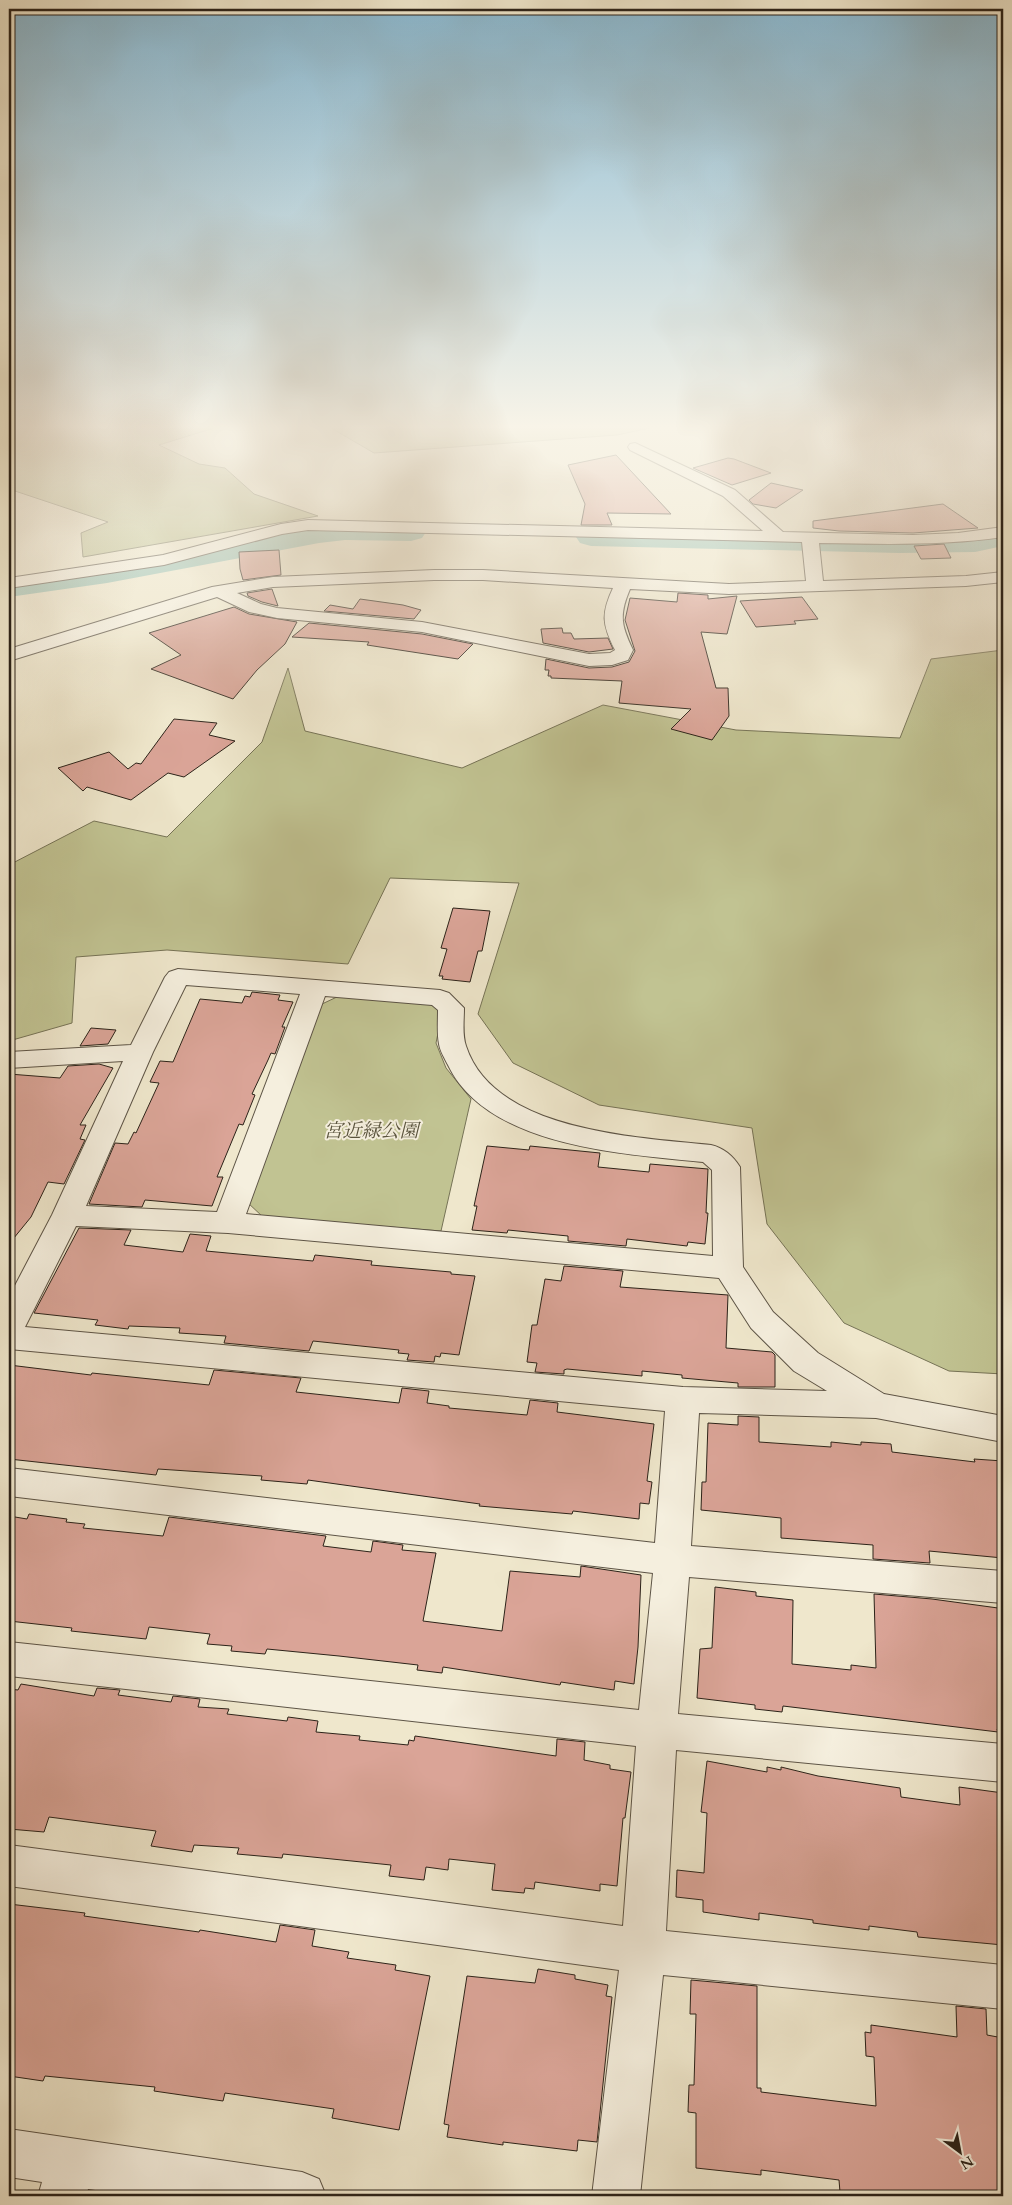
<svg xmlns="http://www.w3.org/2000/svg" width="1012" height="2205" font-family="Cardo,'Noto Serif JP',serif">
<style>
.green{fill:#c1c392;stroke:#767356}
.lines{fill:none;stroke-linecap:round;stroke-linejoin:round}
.river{fill:#9bc1b2;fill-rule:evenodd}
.building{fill:#daa497;stroke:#2c2319}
.minor-casing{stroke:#5d5446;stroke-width:2}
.minor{fill:#f5efde;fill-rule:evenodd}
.labels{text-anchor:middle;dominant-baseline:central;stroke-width:4;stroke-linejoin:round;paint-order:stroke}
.park-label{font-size:19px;font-style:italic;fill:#59533d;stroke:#f5efde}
</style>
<rect width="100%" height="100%" fill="#efe7cc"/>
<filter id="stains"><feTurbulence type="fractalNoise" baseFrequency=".004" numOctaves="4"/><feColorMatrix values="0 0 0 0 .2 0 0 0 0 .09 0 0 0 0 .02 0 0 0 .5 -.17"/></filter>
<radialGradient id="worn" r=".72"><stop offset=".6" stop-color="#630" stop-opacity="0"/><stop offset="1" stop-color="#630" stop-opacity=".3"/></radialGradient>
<!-- green -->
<path class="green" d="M 9,428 L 214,428 L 159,445 L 199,464 L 225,468 L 254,494 L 318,516 L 83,557 L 81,533 L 108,522 L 9,489 Z
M 331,428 L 650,428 L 617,435 L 374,453 Z
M 1003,650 L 1003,1374 L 949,1371 L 844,1323 L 767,1224 L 752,1128 L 599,1105 L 513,1063 L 478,1014 L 519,883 L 390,878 L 348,964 L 167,950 L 76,957 L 72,1023 L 9,1041 L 9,865 L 94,821 L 167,837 L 262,742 L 288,668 L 305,731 L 462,768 L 603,705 L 736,730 L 900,738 L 931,659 Z
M 339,996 L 428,1001 L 442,1014 L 436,1043 L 446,1068 L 471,1099 L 441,1231 L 263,1217 L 247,1202 L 322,1004 Z"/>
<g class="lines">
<!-- river -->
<path class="river" d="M 345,522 L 411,523 L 422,526 L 426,532 L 422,538 L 411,541 L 345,540 L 319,543 L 107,583 L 9,597 L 9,578 L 107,565 L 319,525 Z
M 591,528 L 900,535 L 975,534 L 1003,528 L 1003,546 L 975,552 L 900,553 L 591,546 L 580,543 L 576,537 L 580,531 Z"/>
</g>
<!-- building -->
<path class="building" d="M 616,455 L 671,514 L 607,513 L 612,525 L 581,525 L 585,504 L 568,465 Z
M 728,458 L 734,459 L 771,473 L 732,485 L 693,468 Z
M 771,483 L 803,490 L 776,508 L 753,504 L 749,500 Z
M 943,504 L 978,528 L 913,533 L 839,531 L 813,528 L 813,521 Z
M 944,544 L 951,558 L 921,559 L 914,546 Z
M 279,550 L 281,575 L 243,580 L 240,569 L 239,552 Z
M 272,589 L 278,606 L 262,602 L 248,596 L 247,593 Z
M 678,593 L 708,595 L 708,599 L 737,596 L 727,634 L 701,632 L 716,688 L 728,688 L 729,716 L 712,740 L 671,729 L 691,709 L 619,703 L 622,681 L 551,678 L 551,676 L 548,676 L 549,670 L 545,670 L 546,659 L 589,668 L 612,667 L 629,662 L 635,651 L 625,620 L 630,598 L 677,602 Z
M 802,597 L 818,619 L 794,621 L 796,624 L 756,627 L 740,601 Z
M 360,599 L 403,605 L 421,610 L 414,619 L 324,611 L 330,605 L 353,609 Z
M 234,607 L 249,614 L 297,622 L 285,644 L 257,670 L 233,699 L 151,669 L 181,655 L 149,633 Z
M 309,623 L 422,634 L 473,644 L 458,659 L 367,645 L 369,642 L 292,637 Z
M 562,628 L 563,633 L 571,633 L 574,639 L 608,638 L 613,649 L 589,652 L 543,643 L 541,629 Z
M 174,719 L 217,723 L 209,735 L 235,741 L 184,777 L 168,773 L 131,800 L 87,787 L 83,791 L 58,768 L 109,752 L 128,769 L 136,763 L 141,764 Z
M 453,908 L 490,911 L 482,951 L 478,951 L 470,982 L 442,979 L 443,976 L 439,976 L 447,949 L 441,948 Z
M 252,992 L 280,995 L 278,1000 L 293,1002 L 282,1027 L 285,1027 L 275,1054 L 271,1053 L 268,1060 L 252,1094 L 255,1095 L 243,1125 L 239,1124 L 217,1177 L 223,1177 L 212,1206 L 145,1200 L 142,1207 L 89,1204 L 115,1143 L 128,1144 L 134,1132 L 136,1133 L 159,1083 L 150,1082 L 160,1061 L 173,1062 L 200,999 L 242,1003 L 245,996 L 250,997 Z
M 91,1028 L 116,1030 L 108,1044 L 80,1046 Z
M 99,1064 L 113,1068 L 80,1125 L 86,1125 L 80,1139 L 85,1140 L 64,1184 L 48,1182 L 31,1217 L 9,1244 L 9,1074 L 60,1078 L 68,1066 Z
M 487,1146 L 529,1150 L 530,1146 L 600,1153 L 598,1167 L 649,1172 L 650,1164 L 708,1169 L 706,1213 L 708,1213 L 705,1244 L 688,1242 L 687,1246 L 627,1239 L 626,1246 L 568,1241 L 568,1236 L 508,1230 L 507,1233 L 472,1230 L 477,1206 L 474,1206 Z
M 79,1228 L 131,1230 L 124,1245 L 183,1252 L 190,1234 L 211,1236 L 206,1251 L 313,1261 L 315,1255 L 372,1261 L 371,1265 L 451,1272 L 451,1274 L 475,1276 L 459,1355 L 441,1353 L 440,1357 L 435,1356 L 434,1362 L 407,1360 L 409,1354 L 398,1353 L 399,1350 L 313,1341 L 309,1351 L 224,1343 L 226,1336 L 179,1333 L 180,1328 L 129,1326 L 128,1329 L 95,1325 L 98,1320 L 34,1313 Z
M 564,1266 L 623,1271 L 620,1287 L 728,1295 L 726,1348 L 772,1352 L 775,1355 L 775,1387 L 738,1387 L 738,1383 L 682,1378 L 682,1375 L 642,1371 L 642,1376 L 567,1369 L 564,1370 L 564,1374 L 535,1372 L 537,1363 L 527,1362 L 532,1325 L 537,1325 L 545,1279 L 561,1281 Z
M 9,1365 L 91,1375 L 92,1373 L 209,1385 L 214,1370 L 301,1378 L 296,1392 L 399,1403 L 402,1388 L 429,1391 L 427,1403 L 449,1406 L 449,1408 L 527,1415 L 530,1400 L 558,1403 L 557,1412 L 654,1424 L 647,1481 L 652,1482 L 649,1504 L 640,1503 L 639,1519 L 573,1511 L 572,1514 L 479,1506 L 480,1504 L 308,1480 L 307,1484 L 261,1480 L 262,1476 L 158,1469 L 156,1475 L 9,1459 Z
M 738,1416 L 759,1417 L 759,1442 L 831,1447 L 831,1442 L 861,1445 L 861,1442 L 891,1444 L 892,1452 L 975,1462 L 974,1459 L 1003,1461 L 1003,1558 L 929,1551 L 930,1563 L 873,1559 L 873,1545 L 781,1538 L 781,1518 L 701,1510 L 702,1482 L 706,1482 L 708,1423 L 738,1425 Z
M 29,1514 L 67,1519 L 66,1522 L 85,1524 L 83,1528 L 163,1536 L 169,1517 L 326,1536 L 323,1546 L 371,1552 L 373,1541 L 403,1545 L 402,1550 L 436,1553 L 423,1621 L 502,1631 L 510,1571 L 580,1577 L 581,1566 L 641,1575 L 638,1647 L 634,1684 L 615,1681 L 614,1690 L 561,1682 L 560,1685 L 443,1667 L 442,1673 L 417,1670 L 418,1665 L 339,1656 L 267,1649 L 265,1654 L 231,1651 L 232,1646 L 207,1644 L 210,1634 L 149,1627 L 146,1639 L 71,1631 L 72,1628 L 9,1621 L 9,1516 L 27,1519 Z
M 715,1587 L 756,1592 L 756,1596 L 793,1600 L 792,1664 L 851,1670 L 851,1665 L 876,1668 L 874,1594 L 932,1599 L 998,1608 L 1003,1681 L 1003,1729 L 997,1729 L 998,1732 L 783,1706 L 782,1712 L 755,1709 L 755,1705 L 697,1698 L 700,1649 L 712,1648 Z
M 21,1684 L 94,1696 L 97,1688 L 120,1690 L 118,1695 L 171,1702 L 173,1696 L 200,1699 L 198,1707 L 229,1709 L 227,1714 L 287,1721 L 288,1717 L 318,1721 L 316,1732 L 360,1736 L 359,1740 L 408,1745 L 409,1740 L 414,1741 L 415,1736 L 556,1756 L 557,1739 L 585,1742 L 584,1760 L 610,1765 L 610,1769 L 631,1772 L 625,1818 L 623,1818 L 617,1886 L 600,1884 L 600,1891 L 535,1882 L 534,1889 L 525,1888 L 524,1893 L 492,1890 L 495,1864 L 449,1859 L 448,1870 L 426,1867 L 424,1880 L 389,1876 L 391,1865 L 283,1854 L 282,1858 L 237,1854 L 239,1848 L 194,1845 L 192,1852 L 151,1846 L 156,1831 L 49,1817 L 44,1832 L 9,1829 L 9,1689 L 18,1690 Z
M 707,1761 L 767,1772 L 767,1767 L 781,1770 L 781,1767 L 818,1776 L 900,1788 L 901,1797 L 960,1805 L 959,1787 L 1003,1793 L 1003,1945 L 918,1937 L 917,1932 L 869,1926 L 869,1930 L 813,1923 L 813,1920 L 759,1913 L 759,1920 L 703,1912 L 703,1900 L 676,1897 L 677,1870 L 704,1873 L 707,1813 L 701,1812 Z
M 9,1904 L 85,1913 L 84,1916 L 199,1932 L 200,1930 L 276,1942 L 280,1925 L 315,1930 L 312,1946 L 349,1952 L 347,1958 L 396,1965 L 395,1970 L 430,1976 L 399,2130 L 332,2118 L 334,2109 L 225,2093 L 223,2101 L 154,2091 L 155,2087 L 45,2076 L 43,2081 L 9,2076 Z
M 538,1969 L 575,1975 L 575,1979 L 608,1985 L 606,1996 L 612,1997 L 597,2142 L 578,2140 L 577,2151 L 503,2142 L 503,2145 L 447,2137 L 449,2125 L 444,2124 L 467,1976 L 535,1983 Z
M 691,1980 L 757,1986 L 757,2088 L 761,2088 L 761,2092 L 876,2106 L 874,2057 L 866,2056 L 865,2032 L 871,2033 L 871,2025 L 957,2037 L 956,2006 L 986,2009 L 987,2035 L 1003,2038 L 1003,2196 L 903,2196 L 866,2191 L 866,2196 L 840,2192 L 839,2180 L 761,2170 L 761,2175 L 696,2168 L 696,2113 L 688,2112 L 689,2085 L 694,2085 L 696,2014 L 690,2014 Z"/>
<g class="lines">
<!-- minor casing -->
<g class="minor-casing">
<path id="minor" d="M 635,443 L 735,490 L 783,532 L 913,535 L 958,533 L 1003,527 L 1003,537 C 941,546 881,544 819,543 L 823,581 L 966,576 L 1003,572 L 1003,582 L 966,586 L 729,594 L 630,589 C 619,615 621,625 633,650 L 628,660 L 612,665 L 589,666 L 422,632 L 277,618 L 249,612 L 217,597 L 9,661 L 9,649 L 212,587 L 273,577 L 434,570 L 483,570 L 729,584 L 806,581 L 802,542 L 308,530 L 282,534 L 164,565 L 9,588 L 9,578 L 163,555 L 281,524 L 308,520 L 763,531 L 723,496 L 630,450 L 628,447 L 630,444 ZM 434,580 L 483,580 L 613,588 C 601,614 602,624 615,650 L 610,653 L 589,654 L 422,622 L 277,608 L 261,604 L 237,593 L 273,587 Z
M 178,969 L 440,990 L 449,993 L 464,1008 C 464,1020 462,1035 466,1046 C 494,1132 637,1137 711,1145 C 724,1148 733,1156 740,1167 L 743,1267 L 773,1312 L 818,1353 L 884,1394 L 1003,1416 L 1003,1442 L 876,1418 L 699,1413 L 691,1546 L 1003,1571 L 1003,1603 L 689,1577 L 678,1714 L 1003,1744 L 1003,1782 L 676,1750 L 666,1931 L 1003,1965 L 1003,2009 L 663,1975 L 640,2196 L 592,2196 L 619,1970 L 9,1886 L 9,1845 L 623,1926 L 636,1746 L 9,1676 L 9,1642 L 639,1710 L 653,1573 L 9,1496 L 9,1468 L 655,1543 L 665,1411 L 9,1349 L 9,1297 L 52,1215 L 123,1061 L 9,1068 L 9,1052 L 131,1045 L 165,977 L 169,972 ZM 186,985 L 300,994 L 217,1212 L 86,1206 L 153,1052 ZM 325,996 L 432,1005 L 438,1010 C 438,1021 437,1034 439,1044 C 440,1051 445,1059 448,1065 C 487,1147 624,1154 703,1162 L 712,1170 L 713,1256 L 246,1214 ZM 76,1226 L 228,1233 L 719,1278 L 751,1328 L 794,1371 L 827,1391 L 683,1387 L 25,1327 Z
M 9,2129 L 302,2172 L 319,2179 L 326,2196 L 139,2196 L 88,2189 L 86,2196 L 38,2196 L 42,2182 L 9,2177 Z"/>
</g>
<!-- minor -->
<use href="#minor" class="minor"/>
</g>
<!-- sky -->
<linearGradient id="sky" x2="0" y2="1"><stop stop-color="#89b9d2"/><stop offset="0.58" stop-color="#f8f4e8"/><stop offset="1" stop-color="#f8f4e8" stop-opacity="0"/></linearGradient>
<rect width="1012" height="736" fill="url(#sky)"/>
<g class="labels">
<!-- park labels -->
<g class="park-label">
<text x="371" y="1131">宮近緑公園</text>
</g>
</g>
<!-- margin -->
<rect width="1012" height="2205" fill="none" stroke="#efe7cc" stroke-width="30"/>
<rect x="10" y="10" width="992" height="2185" fill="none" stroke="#2c2319" stroke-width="2.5"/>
<rect x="15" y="15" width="982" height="2175" fill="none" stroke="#2c2319"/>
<!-- north arrow -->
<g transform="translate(960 2152) rotate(148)" stroke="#f5efde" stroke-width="4" paint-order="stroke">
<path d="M0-4L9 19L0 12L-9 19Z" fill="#2c2319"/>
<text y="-8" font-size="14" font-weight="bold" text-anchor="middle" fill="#2c2319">N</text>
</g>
<rect width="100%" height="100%" filter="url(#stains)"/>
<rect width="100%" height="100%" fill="url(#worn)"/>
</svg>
